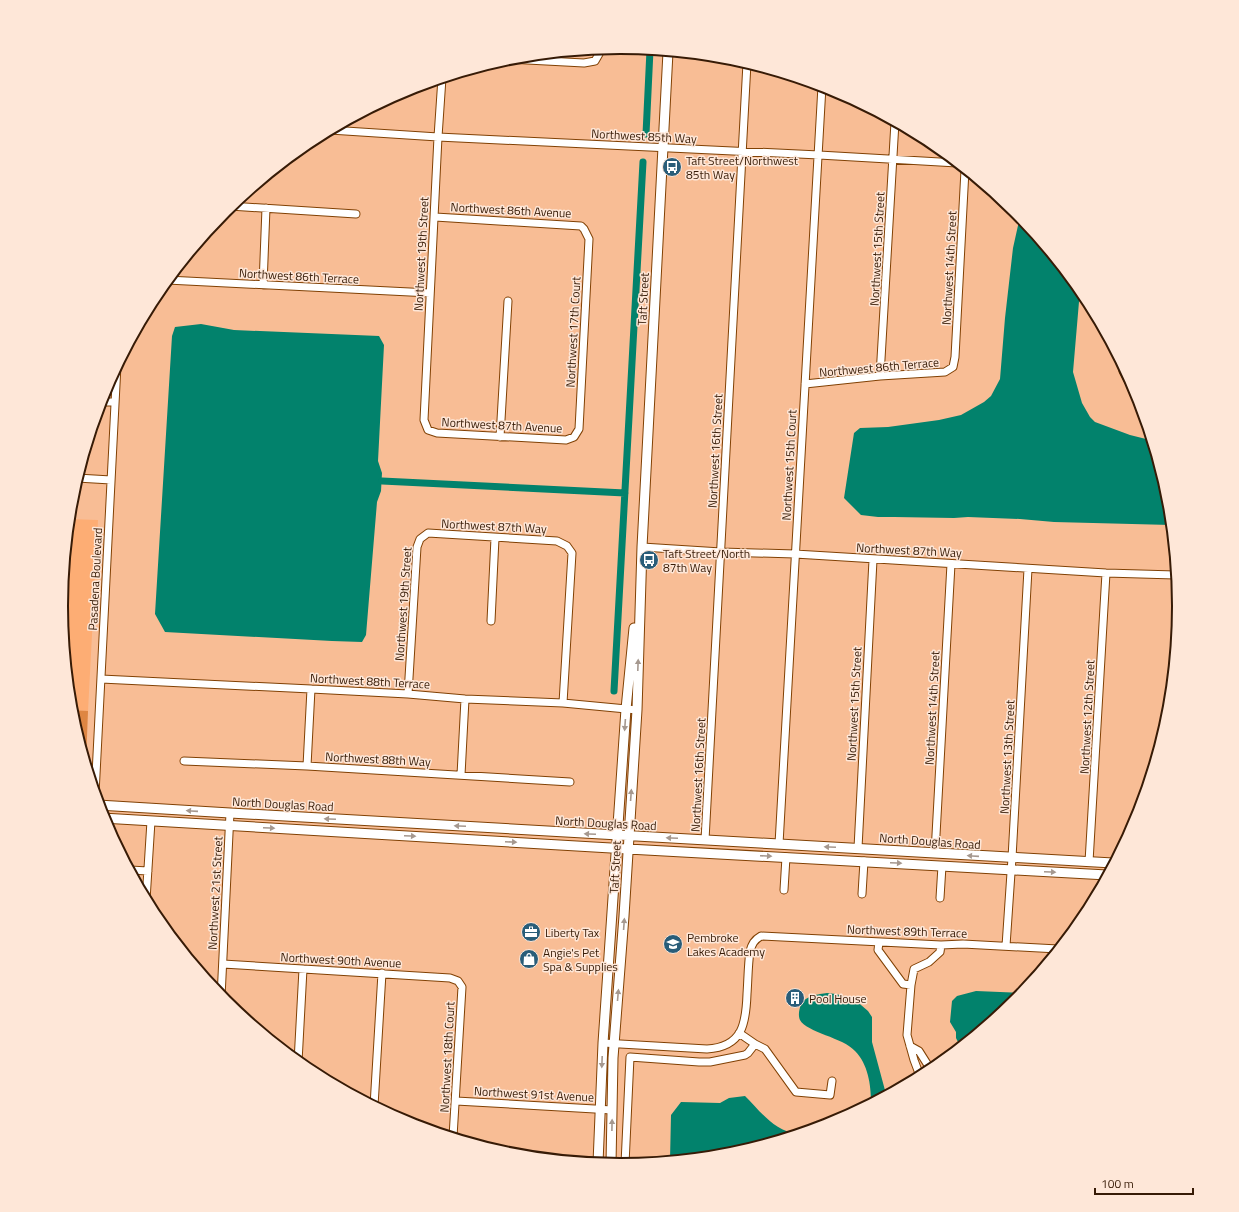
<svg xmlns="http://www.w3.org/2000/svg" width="1239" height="1212" font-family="'Titillium Web',sans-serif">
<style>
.built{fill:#fdad74}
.green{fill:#de8643}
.water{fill:#02826c}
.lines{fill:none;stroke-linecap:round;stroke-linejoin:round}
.canal{stroke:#02826c;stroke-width:7}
.street-casing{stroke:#814104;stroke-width:9}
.secondary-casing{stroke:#814104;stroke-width:11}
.street{stroke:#fff;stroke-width:7}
.secondary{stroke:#fff;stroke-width:9}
.oneway{fill:#a5988f}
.labels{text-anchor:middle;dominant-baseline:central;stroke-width:3;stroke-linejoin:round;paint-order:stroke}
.street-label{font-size:12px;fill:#371b06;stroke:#fee7d8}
.poi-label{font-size:12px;fill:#371b06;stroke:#fee7d8;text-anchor:start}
.rim{fill:none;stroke:#371b06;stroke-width:2}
</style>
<rect width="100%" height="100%" fill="#f8bd95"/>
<!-- built -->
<path class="built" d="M 69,519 L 98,520 L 88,711 L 71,710 L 61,606 Z"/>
<!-- green -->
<path class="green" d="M 71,710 L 88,711 L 86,763 L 71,715 Z"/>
<!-- water -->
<path class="water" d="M 1023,220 L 1080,290 L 1073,372 L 1082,403 L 1090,417 L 1095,422 L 1130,435 L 1150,440 L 1168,497 L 1171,525 L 1054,522 L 1020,519 L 968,517 L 954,518 L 894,517 L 878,517 L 861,515 L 844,498 L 854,433 L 860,428 L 888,427 L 939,420 L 961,415 L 984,402 L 991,396 L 1000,379 L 1005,318 L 1013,248 L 1019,221 Z
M 201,324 L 234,330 L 379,336 L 384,345 L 378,461 L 382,473 L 381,491 L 377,502 L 366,635 L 362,642 L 332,641 L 165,632 L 155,614 L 172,336 L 175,327 Z
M 976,991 L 1021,993 L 1015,1001 L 960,1046 L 956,1038 L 956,1032 L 950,1022 L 952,1001 L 957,996 Z
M 827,993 L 836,994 L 854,999 L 868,1011 L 872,1017 L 872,1042 L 886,1094 L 871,1102 C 871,1085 868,1064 855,1051 C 844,1038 806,1032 800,1020 C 798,1016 799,1009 801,1005 C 804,996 819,994 827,993 Z
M 745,1096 C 760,1111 774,1131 797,1134 L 728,1154 L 670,1160 L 671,1115 L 681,1102 L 720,1103 L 729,1098 Z"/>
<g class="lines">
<!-- canal -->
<path class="canal" d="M 646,134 L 650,50
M 382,481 L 625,493
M 614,691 L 643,162"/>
<!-- street casing -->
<g class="street-casing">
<path id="street" d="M 507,59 L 584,63 L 595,61 L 599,54 L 599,49
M 330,130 L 438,137 L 819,155 L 957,163
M 230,206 L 356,214
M 435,217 L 581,226 L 584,229 L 589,239 L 579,429 L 574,437 L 566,440 L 437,433 L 428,430 L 424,420 L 438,137 L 442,78
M 167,280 L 430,293
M 263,285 L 266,208
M 1123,368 L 1123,371 L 1129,382 L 1131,382
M 880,376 L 895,122
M 805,384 L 880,376 L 945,372 L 953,367 L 955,357 L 965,170
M 100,402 L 115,402
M 500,437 L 508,301
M 77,478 L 111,480
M 642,547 L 721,552 L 795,554 L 1106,573 L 1175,575
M 491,621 L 495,538
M 101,679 L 311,689 L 408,694 L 465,699 L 563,703 L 637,710
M 408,694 L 417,547 L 420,539 L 428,533 L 557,541 L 567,546 L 572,553 L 563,703
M 184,761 L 307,766 L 570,782
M 307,766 L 311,689
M 461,775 L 465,699
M 95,794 L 117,365
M 705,840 L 747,63
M 779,844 L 822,86
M 858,848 L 873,560
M 935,853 L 951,564
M 1089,862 L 1106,573
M 130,870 L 148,871
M 784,890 L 786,857
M 862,894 L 864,861
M 940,898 L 942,866
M 146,900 L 151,821
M 879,942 L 878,950 L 903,984 L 911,985
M 1006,946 L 1012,858 L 1028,569
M 223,964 L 450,978 L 458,981 L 462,987 L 453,1137
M 221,997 L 230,813
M 739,1033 L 755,1044
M 603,1043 L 707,1049 C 743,1047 746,1023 747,994 C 748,980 748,965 750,951 C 752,944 754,940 761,936 L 941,945 L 963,944 L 1058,949
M 910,1046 L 919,1051 L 931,1070
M 298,1062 L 303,969
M 920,1076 L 914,1060 L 907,1035 L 911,985 L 914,969 L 929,962 L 940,952 L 941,945
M 456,1101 L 612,1110
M 374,1106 L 382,973
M 625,1164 L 630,1057 L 699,1062 L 710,1062 L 745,1055 L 748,1053 L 755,1044 L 765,1049 L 796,1092 L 830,1095 L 832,1081"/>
</g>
<!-- secondary casing -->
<g class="secondary-casing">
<path id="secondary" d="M 98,805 L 230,813 L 1113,863
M 102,818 L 628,849 L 1107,875
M 598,1163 L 603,1043 L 626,709 L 634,628
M 611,1164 L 613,1058 L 624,916 L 637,710 L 642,547 L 668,52"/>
</g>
<!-- street -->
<use href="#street" class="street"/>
<!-- secondary -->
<use href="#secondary" class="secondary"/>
</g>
<!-- one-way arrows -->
<defs><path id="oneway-solid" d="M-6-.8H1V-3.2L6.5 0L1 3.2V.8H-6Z"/></defs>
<g class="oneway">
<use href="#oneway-solid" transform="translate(638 665) rotate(-88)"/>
<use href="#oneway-solid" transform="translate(625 725) rotate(94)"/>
<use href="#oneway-solid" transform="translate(631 795) rotate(-86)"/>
<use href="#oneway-solid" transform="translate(192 811) rotate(-176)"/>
<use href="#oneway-solid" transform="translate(330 819) rotate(-177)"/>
<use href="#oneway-solid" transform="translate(460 826) rotate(-177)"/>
<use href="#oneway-solid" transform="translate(269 828) rotate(3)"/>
<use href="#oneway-solid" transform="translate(590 834) rotate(-177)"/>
<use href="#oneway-solid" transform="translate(410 836) rotate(3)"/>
<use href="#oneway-solid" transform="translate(672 838) rotate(-177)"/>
<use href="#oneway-solid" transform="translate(511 842) rotate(3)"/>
<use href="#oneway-solid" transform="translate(830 847) rotate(-177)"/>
<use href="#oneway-solid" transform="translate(766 856) rotate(3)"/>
<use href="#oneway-solid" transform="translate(973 856) rotate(-176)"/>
<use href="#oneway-solid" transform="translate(896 863) rotate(3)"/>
<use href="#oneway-solid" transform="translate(1050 872) rotate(3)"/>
<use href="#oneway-solid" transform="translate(624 924) rotate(-86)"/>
<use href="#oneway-solid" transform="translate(618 995) rotate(-85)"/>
<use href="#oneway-solid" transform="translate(602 1062) rotate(92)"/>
<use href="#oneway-solid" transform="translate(612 1125) rotate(-89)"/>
</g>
<!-- icons -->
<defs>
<g id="bus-disc" transform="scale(1)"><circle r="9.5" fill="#295d79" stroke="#fee7d8"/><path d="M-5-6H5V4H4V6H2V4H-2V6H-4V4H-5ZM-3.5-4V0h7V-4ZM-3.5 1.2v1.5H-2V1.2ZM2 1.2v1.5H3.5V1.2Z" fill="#fff"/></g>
<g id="office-disc" transform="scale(1)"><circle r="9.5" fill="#295d79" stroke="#fee7d8"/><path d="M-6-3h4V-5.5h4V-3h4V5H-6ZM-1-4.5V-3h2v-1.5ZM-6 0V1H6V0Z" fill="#fff"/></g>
<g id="school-disc" transform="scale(1)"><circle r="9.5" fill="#295d79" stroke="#fee7d8"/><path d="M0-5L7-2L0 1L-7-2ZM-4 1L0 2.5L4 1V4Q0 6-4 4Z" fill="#fff"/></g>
<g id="shop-disc" transform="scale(1)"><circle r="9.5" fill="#295d79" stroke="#fee7d8"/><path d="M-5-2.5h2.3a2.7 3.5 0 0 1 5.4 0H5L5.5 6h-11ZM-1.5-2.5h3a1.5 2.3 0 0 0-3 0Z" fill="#fff"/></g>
<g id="building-disc" transform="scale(1)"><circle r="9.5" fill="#295d79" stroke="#fee7d8"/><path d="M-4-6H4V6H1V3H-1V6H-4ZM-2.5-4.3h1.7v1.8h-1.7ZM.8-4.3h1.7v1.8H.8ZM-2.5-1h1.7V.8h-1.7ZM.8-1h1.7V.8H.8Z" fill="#fff"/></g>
</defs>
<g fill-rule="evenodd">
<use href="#bus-disc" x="672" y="167"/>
<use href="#bus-disc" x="649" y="560"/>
<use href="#office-disc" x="531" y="932"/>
<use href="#school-disc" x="673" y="944"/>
<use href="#shop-disc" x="529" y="959"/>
<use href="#building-disc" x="795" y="998"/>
</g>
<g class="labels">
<!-- street labels -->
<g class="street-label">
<text transform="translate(644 136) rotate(3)">Northwest 85th Way</text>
<text transform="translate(511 210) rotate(3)">Northwest 86th Avenue</text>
<text transform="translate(877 249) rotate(-87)">Northwest 15th Street</text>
<text transform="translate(421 254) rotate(-87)">Northwest 19th Street</text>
<text transform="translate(949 268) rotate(-87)">Northwest 14th Street</text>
<text transform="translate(299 276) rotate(3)">Northwest 86th Terrace</text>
<text transform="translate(643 299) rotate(-87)">Taft Street</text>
<text transform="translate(573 332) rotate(-87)">Northwest 17th Court</text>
<text transform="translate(879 367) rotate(-5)">Northwest 86th Terrace</text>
<text transform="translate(502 425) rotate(3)">Northwest 87th Avenue</text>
<text transform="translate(715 451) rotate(-87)">Northwest 16th Street</text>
<text transform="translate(789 465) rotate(-87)">Northwest 15th Court</text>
<text transform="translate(494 526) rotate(3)">Northwest 87th Way</text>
<text transform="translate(909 550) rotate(3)">Northwest 87th Way</text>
<text transform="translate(95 579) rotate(-87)">Pasadena Boulevard</text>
<text transform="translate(403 604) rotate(-86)">Northwest 19th Street</text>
<text transform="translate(370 681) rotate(3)">Northwest 88th Terrace</text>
<text transform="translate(854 704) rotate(-87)">Northwest 15th Street</text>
<text transform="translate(932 708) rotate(-87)">Northwest 14th Street</text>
<text transform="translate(1087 717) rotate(-87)">Northwest 12th Street</text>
<text transform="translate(1007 757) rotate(-87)">Northwest 13th Street</text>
<text transform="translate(378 759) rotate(3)">Northwest 88th Way</text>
<text transform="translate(698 775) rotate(-87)">Northwest 16th Street</text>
<text transform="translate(283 804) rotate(3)">North Douglas Road</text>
<text transform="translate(606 823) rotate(3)">North Douglas Road</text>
<text transform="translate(930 841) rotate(4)">North Douglas Road</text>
<text transform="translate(615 867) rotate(-87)">Taft Street</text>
<text transform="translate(215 893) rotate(-87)">Northwest 21st Street</text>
<text transform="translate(907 931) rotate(2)">Northwest 89th Terrace</text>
<text transform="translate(341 960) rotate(3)">Northwest 90th Avenue</text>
<text transform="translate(447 1057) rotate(-87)">Northwest 18th Court</text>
<text transform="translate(534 1094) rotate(3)">Northwest 91st Avenue</text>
</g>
<!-- poi labels -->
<g class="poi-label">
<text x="686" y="160">Taft Street/Northwest<tspan x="686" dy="14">85th Way</tspan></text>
<text x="663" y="553">Taft Street/North<tspan x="663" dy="14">87th Way</tspan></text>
<text x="545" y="932">Liberty Tax</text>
<text x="687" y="937">Pembroke<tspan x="687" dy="14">Lakes Academy</tspan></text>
<text x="543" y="952">Angie's Pet<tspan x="543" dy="14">Spa &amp; Supplies</tspan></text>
<text x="809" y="998">Pool House</text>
</g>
</g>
<!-- crop -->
<path d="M0 0H1239V1212H0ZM68 606a552 552 0 1 1 1104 0a552 552 0 1 1-1104 0Z" fill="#fee7d8" fill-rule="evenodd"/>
<path class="rim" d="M68 606a552 552 0 1 1 1104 0a552 552 0 1 1-1104 0Z"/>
<!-- scale -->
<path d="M1095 1188v6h98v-6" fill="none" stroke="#371b06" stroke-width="2"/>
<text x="1101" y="1188" font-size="12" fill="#371b06" stroke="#fee7d8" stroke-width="3" paint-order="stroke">100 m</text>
</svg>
